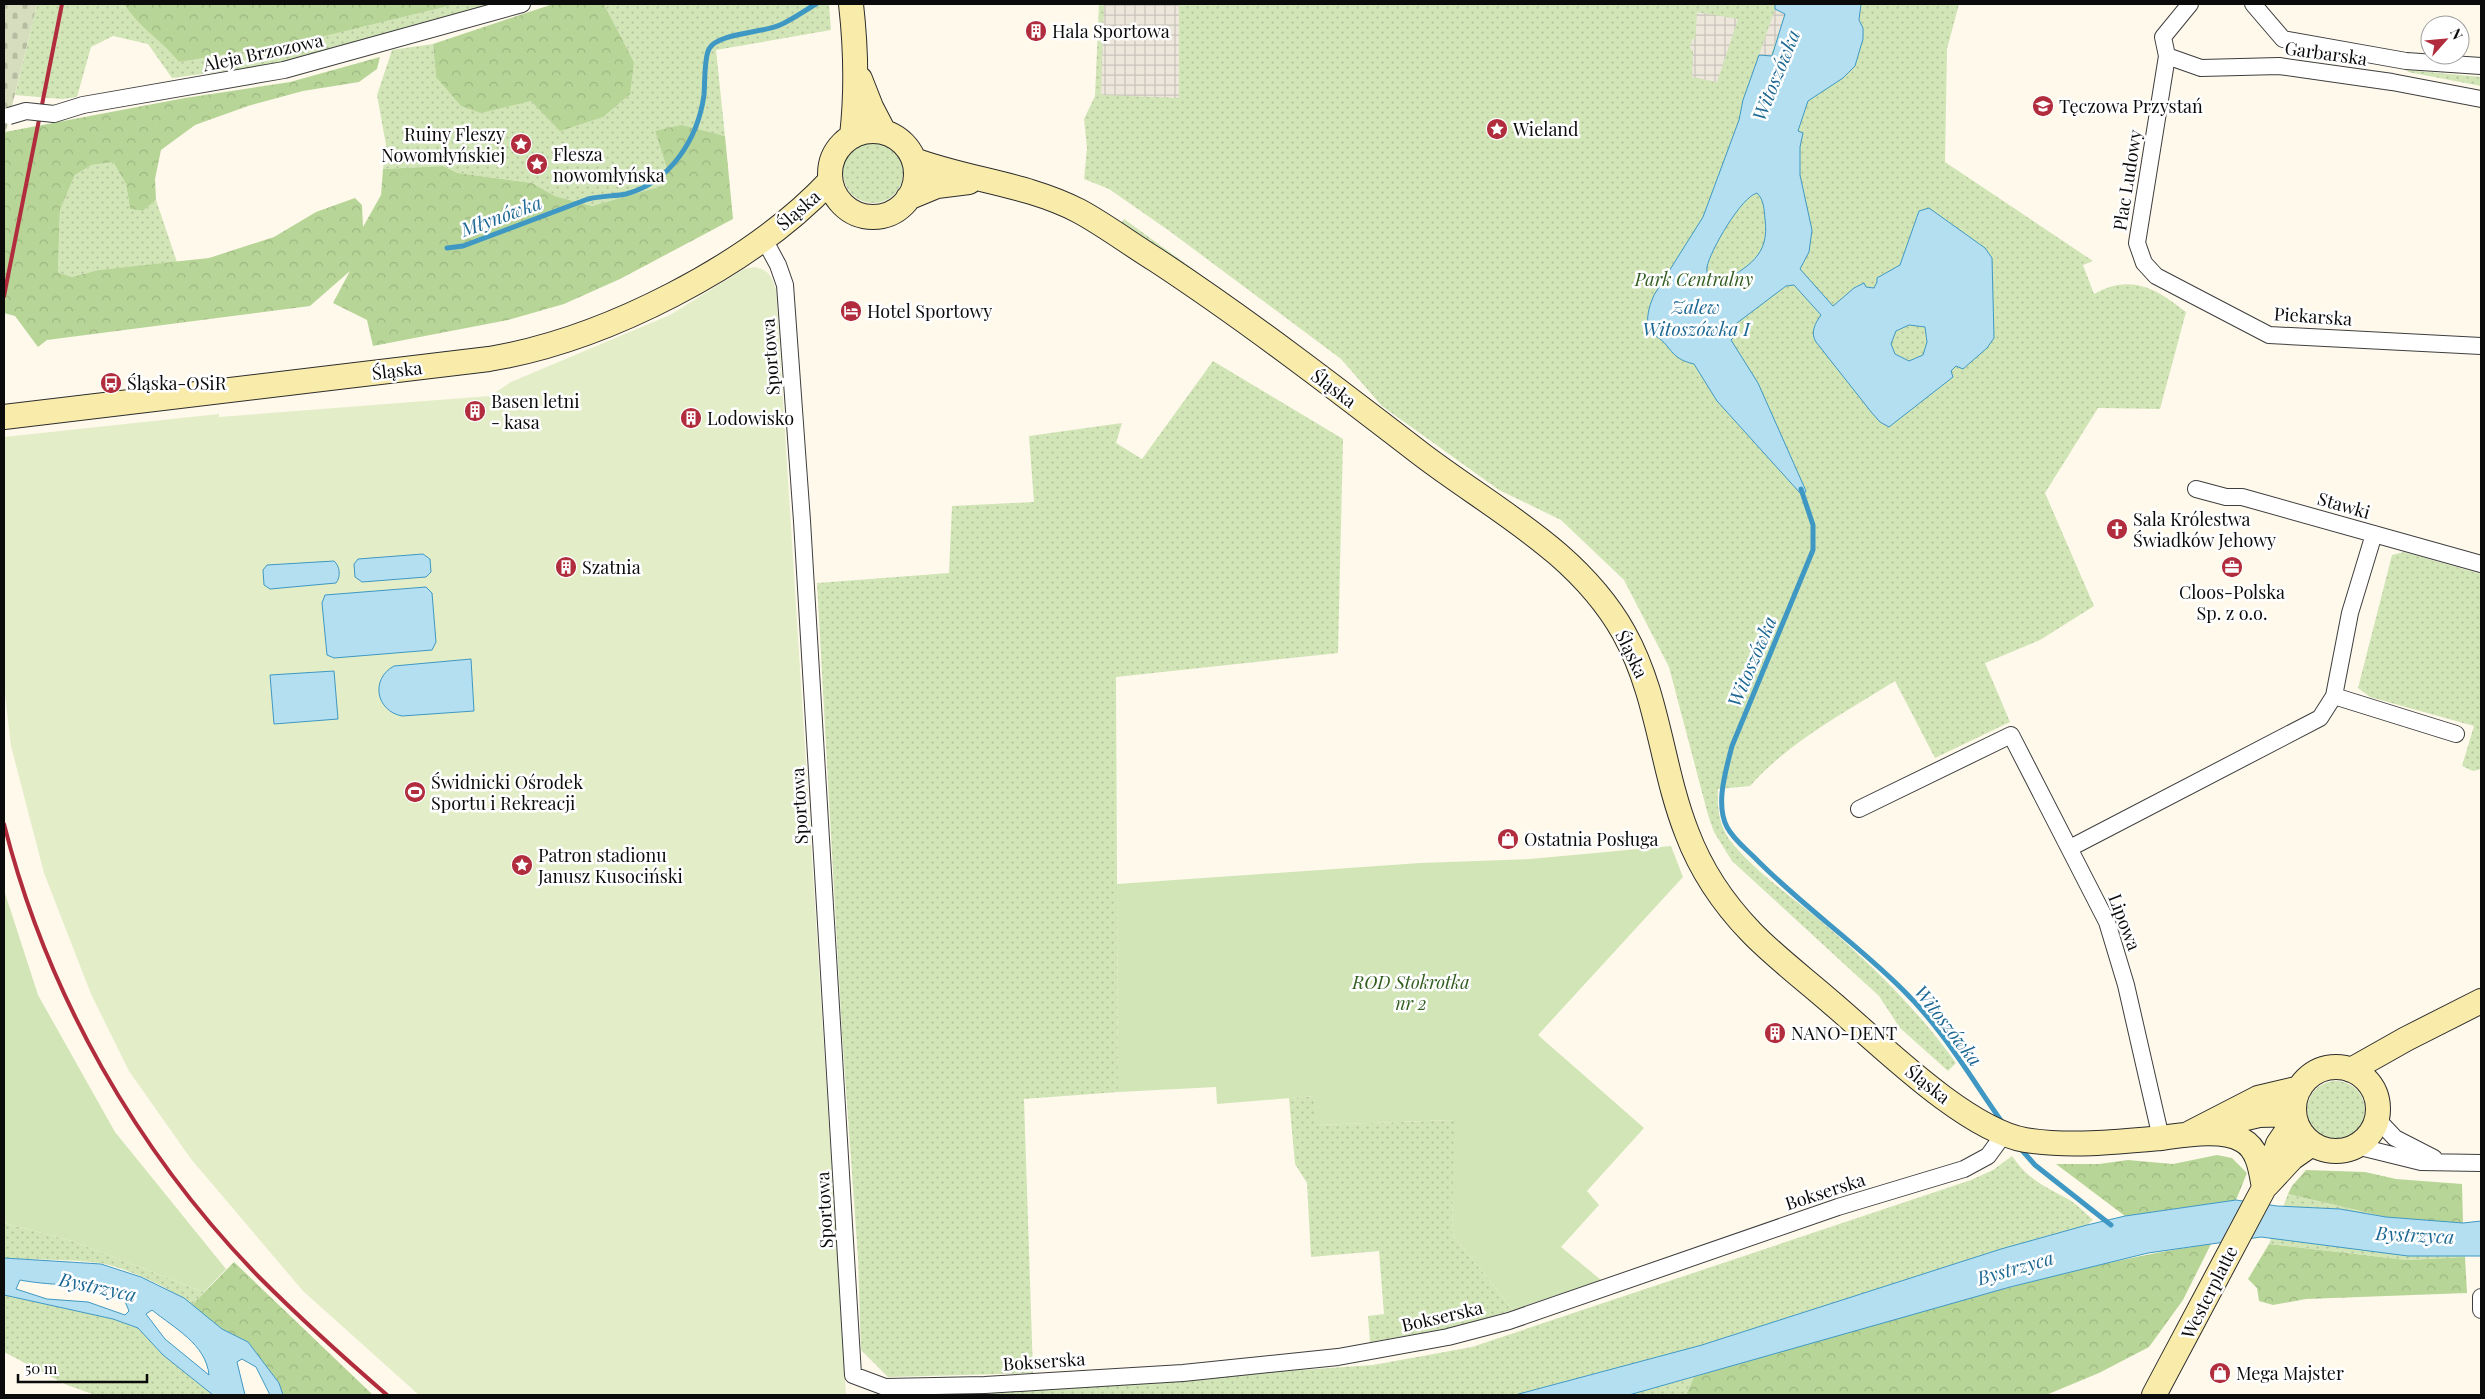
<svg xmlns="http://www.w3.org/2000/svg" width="2485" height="1399" font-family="'Playfair Display',serif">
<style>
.grass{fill:url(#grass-dots)}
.forest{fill:url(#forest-crowns)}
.cemetery{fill:url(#cemetery-stones)}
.garden{fill:#d2e5b7}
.pitch{fill:#e3edc8}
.plaza{fill:url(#plaza-grid)}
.water{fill:#b3dff1;stroke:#3f98c3;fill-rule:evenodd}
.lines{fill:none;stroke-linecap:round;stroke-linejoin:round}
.stream{stroke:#3f98c3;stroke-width:5}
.street-casing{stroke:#3e3e3e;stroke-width:18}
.secondary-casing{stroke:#2d2d2d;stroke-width:26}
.street{stroke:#fff;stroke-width:16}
.secondary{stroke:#f9ebaa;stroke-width:24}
.rail{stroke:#b12d3d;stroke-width:4}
.street-bridge-casing{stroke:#3e3e3e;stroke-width:18;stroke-linecap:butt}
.street-bridge{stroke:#fff;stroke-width:16}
.labels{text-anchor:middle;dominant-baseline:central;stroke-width:5;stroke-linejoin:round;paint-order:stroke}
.poi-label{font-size:18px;fill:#0b0b0b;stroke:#fff;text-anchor:start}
.street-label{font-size:18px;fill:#0b0b0b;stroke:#fff}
.park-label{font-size:18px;font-style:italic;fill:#325e21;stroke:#fff}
.water-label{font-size:19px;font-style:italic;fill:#1e6994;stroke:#fff}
</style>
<defs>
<pattern id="grass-dots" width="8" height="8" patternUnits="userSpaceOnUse" patternTransform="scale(1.25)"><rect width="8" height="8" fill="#d2e5b7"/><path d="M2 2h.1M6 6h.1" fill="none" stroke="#b3c39c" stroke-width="1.8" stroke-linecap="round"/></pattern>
<pattern id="forest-crowns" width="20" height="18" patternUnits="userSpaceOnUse" patternTransform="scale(1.25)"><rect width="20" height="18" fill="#b8d598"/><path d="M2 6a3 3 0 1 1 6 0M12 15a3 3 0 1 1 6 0" fill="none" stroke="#9db682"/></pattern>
<pattern id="cemetery-stones" width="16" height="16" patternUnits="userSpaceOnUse" patternTransform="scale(1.25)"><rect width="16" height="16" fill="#d5ddbe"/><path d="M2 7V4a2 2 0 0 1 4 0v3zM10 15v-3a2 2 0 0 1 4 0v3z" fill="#b6bca2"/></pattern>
<pattern id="plaza-grid" width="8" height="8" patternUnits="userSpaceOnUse" patternTransform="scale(1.25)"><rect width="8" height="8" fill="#ece6db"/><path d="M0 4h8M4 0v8" fill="none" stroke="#c9c4bb"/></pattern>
</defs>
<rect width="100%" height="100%" fill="#fef9eb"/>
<!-- grass -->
<path class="grass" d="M 37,4 L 124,4 C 138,27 162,41 179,62 L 456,4 L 499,4 L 284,63 L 172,78 L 148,44 L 113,36 L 91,47 L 77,97 L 62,99 L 15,95 Z
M 604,4 L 829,4 L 831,30 L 716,50 L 725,136 L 705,132 L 655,131 L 666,166 L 665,185 L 592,206 L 555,196 L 532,183 L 458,173 L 443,166 L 383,169 L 386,145 L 377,95 L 392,50 L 433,44 L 436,77 L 634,62 Z
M 1099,4 L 1959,4 L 1947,49 L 1945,162 L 2093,261 L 2083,265 L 2094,294 C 2131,273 2157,289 2186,312 L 2160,409 L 2098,408 L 2045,493 L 2094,606 L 2040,640 L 1985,663 L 2010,722 L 1935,758 L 1895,681 C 1844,713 1790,741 1750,786 L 1718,789 C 1717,808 1719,827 1732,843 C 1757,873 1793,898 1823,923 C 1873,966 1918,1010 1956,1063 L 1948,1071 L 1900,1028 L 1879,996 L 1732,861 L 1714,832 L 1708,815 L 1669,667 L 1624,580 L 1561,520 L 1499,490 L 1382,406 L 1341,359 L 1168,230 L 1109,189 L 1084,179 L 1087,148 L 1084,119 L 1095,96 Z
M 2407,70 L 2481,77 L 2481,86 L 2408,72 Z
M843 173a30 30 0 1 1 60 0a30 30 0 1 1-60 0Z
M 113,162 L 126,184 L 130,209 L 143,211 L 156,200 L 177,262 L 98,270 L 72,277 L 58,272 L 60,210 L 75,175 L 92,165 Z
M 1124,219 L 1193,269 L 1120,225 Z
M 1213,361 L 1343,439 L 1338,653 L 1116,677 L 1118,1092 L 1024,1099 L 1033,1373 L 888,1377 L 861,1350 L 858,1258 L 842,1033 L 817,583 L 949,573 L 952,506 L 1034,502 L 1029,436 L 1122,423 L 1116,443 L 1142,459 Z
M 2404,552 L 2481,574 L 2481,769 L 2473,771 L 2462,766 L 2474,726 L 2370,697 L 2358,688 L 2392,555 Z
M2307 1110a29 29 0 1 1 58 0a29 29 0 1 1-58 0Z
M 1314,1096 L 1316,1125 L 1455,1120 L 1452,1234 L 1513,1310 L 1461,1326 L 1370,1342 L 1368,1316 L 1384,1314 L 1379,1251 L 1311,1257 L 1307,1183 L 1295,1164 L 1289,1098 Z
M 2012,1156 C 2028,1179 2042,1185 2066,1198 C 2076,1203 2085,1213 2093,1220 L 2087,1225 L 2001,1249 L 1702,1345 L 1515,1395 L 941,1395 L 1373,1365 L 1472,1347 L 1971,1180 L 1993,1170 Z
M 2288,1194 L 2386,1217 L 2463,1223 L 2465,1257 L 2407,1260 L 2269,1244 Z
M 4,1223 L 72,1241 L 204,1292 L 192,1305 C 171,1288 127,1268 100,1263 C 69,1259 35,1260 4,1258 Z
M 4,1295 L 113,1319 L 138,1328 L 163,1355 L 213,1395 L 95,1395 L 67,1385 L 4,1352 Z
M 1694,1377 L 1686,1395 L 1629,1395 Z"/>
<!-- forest -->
<path class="forest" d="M 124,4 L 456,4 L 308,40 L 179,62 C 162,41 138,27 124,4 Z
M 553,4 L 604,4 L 634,62 L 630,94 L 603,117 L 560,131 L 531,101 L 481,113 L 461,106 L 436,77 L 433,44 Z
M 380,57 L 377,69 L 359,82 L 303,91 L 248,106 L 195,125 L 161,150 L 155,179 L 156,200 L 143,211 L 130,209 L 126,184 L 113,162 L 92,165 L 75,175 L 60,210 L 58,272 L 72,277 L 98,270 L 209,258 L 274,237 L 316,212 L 355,198 L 362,205 L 363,227 L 381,195 L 383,169 L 443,166 L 458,173 L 532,183 L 555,196 L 592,206 L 665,185 L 666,166 L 655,131 L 681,125 L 725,136 L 733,219 L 620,279 L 564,304 L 508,320 L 373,346 L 367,320 L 333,303 L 350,271 L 310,306 L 47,340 L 38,347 L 15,316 L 4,313 L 5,132 L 185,98 L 290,82 Z
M 2217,1155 L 2232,1158 L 2247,1173 L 2236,1200 L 2125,1216 L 2056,1164 L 2099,1164 L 2128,1160 L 2173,1164 Z
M 2306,1170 L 2365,1172 L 2396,1179 L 2462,1184 L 2463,1223 L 2386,1217 L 2288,1194 L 2292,1186 Z
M 2211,1244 L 2183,1300 L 2149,1347 L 2099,1373 L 2046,1395 L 1686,1395 L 1694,1377 C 1782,1351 1871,1325 1960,1301 C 2043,1278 2126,1256 2211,1244 Z
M 2269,1244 L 2407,1260 L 2465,1257 L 2467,1293 L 2306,1299 L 2273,1305 L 2259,1301 L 2257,1288 L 2248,1279 Z
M 234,1262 L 373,1395 L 283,1395 L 279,1383 L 248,1342 L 222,1329 L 192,1305 Z"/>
<!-- cemetery -->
<path class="cemetery" d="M 4,4 L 37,4 L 4,139 Z"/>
<!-- garden -->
<path class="garden" d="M 1671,846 L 1683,877 L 1538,1035 L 1644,1128 L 1587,1191 L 1599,1205 L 1561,1247 L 1601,1280 L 1513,1310 L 1452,1234 L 1454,1120 L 1315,1125 L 1314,1096 L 1217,1104 L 1216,1087 L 1118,1092 L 1117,884 L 1420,863 L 1530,859 Z
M 4,890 L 38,995 L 115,1132 L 226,1269 L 204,1292 L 72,1241 L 4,1223 Z"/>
<!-- pitch -->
<path class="pitch" d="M 755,267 C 769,270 772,277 776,290 L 846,1395 L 419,1395 L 303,1291 L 191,1159 L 129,1071 L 91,994 L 44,873 L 11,746 L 4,686 L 4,437 L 219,414 L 219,417 L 490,396 L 511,382 L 670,315 L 744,269 Z"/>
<!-- plaza -->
<path class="plaza" d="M 1104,4 L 1179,4 L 1179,98 L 1101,95 Z
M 1775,9 L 1785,14 L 1770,58 L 1759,55 Z
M 1697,12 L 1738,19 L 1717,82 L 1692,77 L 1693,51 L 1690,48 L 1692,39 L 1695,40 Z"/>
<!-- water -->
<path class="water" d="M 1775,4 L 1861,4 L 1859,20 L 1863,28 L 1863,39 L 1855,66 L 1843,78 L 1808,101 L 1798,131 L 1803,133 L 1800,147 L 1800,175 L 1812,230 L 1809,252 L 1800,269 L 1833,306 L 1854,288 L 1864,283 L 1866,287 L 1874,288 L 1877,282 L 1877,278 L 1900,265 L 1919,211 L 1929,208 L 1985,248 L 1992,258 L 1994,338 L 1987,348 L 1963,369 L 1956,366 L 1951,371 L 1953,377 L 1889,427 L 1880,422 L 1872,413 L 1816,342 C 1810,333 1815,323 1821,315 L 1794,285 L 1786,286 L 1737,323 L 1733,329 L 1734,337 L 1731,340 L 1758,383 L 1806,491 L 1804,494 L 1800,493 L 1717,401 L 1694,364 C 1666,358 1672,341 1649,333 C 1646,318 1648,309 1654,295 L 1703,217 L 1739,120 L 1743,100 L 1759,55 L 1772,56 L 1785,14 L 1775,9 ZM 1757,193 C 1764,200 1764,209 1765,219 C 1770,256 1748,266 1720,284 L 1712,282 C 1709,277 1706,273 1707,267 C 1710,251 1741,197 1757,193 ZM 1909,325 L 1925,327 L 1927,342 L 1923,355 L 1909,361 L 1895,354 L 1891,344 L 1896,331 Z
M 423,554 L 430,559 L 431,572 L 426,577 L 362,582 L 355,577 L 354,564 L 358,559 Z
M 334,561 C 340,566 341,577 336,583 L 270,589 L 264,585 L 263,570 L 267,565 Z
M 426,587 L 432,593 L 436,642 L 432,650 L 334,658 L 327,655 L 322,603 L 325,595 Z
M 471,659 L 474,711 L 402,716 C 376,711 370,679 394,666 Z
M 334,671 L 338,719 L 274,724 L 270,675 Z
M 2236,1200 L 2277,1206 L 2340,1209 L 2386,1217 L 2463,1223 L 2481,1221 L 2481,1256 L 2408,1256 L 2261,1237 L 2211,1244 L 2148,1253 L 2010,1287 L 1629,1395 L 1515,1395 L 1702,1345 L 2001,1249 L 2087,1225 L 2125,1216 Z
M 4,1258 L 101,1264 L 141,1277 L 184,1298 L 222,1329 L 248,1342 L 279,1383 L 283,1395 L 270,1395 L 256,1367 L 242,1359 L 237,1362 L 245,1395 L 213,1395 L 163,1355 L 138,1328 L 113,1319 L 4,1295 ZM 20,1280 C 56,1287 91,1282 124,1299 L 129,1311 L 125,1315 L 88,1302 L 47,1299 L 16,1289 ZM 152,1310 C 174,1328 206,1344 209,1375 L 165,1339 L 146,1314 Z"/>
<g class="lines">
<!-- stream -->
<path class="stream" d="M 447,248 L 463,246 L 588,199 C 600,196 616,196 626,194 C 671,182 698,138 704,95 C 705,84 704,58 709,49 C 717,33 763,33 780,25 C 792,20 804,11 816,4
M 1801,489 L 1813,525 L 1813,550 L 1732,746 C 1726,770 1715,804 1727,827 C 1733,839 1746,849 1755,858 C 1801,905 1856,943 1902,989 C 1942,1028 1971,1078 2002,1122
M 2020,1148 L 2035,1165 L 2111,1225"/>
<!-- street casing -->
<g class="street-casing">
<path id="street" d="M 2190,4 L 2163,37 L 2167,56 L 2137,243 L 2144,263 L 2156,276 L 2269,335 L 2481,346
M 2253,4 L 2283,39 L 2406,61 L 2481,66
M 2167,56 L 2201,68 L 2279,66 L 2392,82 L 2481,99
M 83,105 L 284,70 L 522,4
M 764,239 L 778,265 L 785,285 L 802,521 L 853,1375 L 885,1387 L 985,1385 L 1183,1373 L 1338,1357 L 1448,1337 L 1509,1321 L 1838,1207 L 1964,1169 L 1988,1156 L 2004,1134
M 2196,489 L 2226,497 L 2242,497 L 2481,564
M 2334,696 L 2350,613 L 2374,534
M 1859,809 L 2011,735 L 2107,922 L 2126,985 L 2161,1138
M 2070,848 L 2320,718 L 2334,696 L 2456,734
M 2377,1119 L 2395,1138 L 2434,1158
M 2356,1146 L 2421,1162 L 2481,1163
M 2481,1297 L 2481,1310"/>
</g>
<!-- secondary casing -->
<g class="secondary-casing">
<path id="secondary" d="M 851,4 C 856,48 857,92 852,136
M 860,79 L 871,107 L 884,132
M830 174a43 43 0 1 1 86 0a43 43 0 1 1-86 0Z
M 914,160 C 968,180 1027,184 1079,211 C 1105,225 1130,244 1156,260 C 1247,320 1334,387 1421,454 C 1493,509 1578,551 1624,633 C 1659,696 1661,767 1687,833 C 1701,870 1723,903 1751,932 C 1776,958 1806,980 1833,1004 C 1880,1044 1965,1129 2025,1140 C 2068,1147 2118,1142 2161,1138 C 2184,1135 2222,1128 2242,1140 C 2259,1149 2261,1171 2264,1188
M 908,198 L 937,186 L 969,182
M 4,417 L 489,359 C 604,340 750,266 830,181
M2294 1109a42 42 0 1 1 84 0a42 42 0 1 1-84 0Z
M 2351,1070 L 2406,1039 L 2481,1001
M 2229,1122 L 2259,1115 L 2294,1114
M 2190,1133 L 2258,1098 L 2300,1088
M 2267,1185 L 2292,1158 L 2312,1144
M 2154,1395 L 2264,1188 L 2278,1144 L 2295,1119"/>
</g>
<!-- street -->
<use href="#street" class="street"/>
<!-- secondary -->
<use href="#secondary" class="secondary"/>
<!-- rail -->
<path class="rail" d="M 4,296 L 62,4
M 4,824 C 47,994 137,1152 259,1277 C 300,1318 343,1357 387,1395"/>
<!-- street-bridge casing -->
<g class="street-bridge-casing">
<path id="street-bridge" d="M 9,116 L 26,111 L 54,114 L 83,105"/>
</g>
<!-- street-bridge -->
<use href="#street-bridge" class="street-bridge"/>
</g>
<!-- icons -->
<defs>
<g id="building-disc" transform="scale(1.125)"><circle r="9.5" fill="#b12d3d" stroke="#fff"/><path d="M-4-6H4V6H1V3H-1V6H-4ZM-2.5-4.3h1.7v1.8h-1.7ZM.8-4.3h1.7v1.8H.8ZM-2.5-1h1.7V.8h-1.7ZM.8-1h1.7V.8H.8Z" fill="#fff"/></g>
<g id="school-disc" transform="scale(1.125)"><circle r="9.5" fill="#b12d3d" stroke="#fff"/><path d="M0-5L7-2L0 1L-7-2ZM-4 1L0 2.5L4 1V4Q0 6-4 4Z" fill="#fff"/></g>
<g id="sight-disc" transform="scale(1.125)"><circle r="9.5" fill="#b12d3d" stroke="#fff"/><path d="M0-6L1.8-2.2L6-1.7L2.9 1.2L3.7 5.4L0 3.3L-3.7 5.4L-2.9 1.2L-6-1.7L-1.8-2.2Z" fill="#fff"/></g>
<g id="hotel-disc" transform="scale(1.125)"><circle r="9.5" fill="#b12d3d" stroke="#fff"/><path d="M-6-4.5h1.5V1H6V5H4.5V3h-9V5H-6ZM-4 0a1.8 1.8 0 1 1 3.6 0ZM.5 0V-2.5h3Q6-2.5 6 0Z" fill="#fff"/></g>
<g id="bus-disc" transform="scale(1.125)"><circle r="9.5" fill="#b12d3d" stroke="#fff"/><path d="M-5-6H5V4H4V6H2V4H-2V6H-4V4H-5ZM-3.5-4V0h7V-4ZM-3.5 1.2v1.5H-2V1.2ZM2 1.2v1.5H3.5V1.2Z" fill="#fff"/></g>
<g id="church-disc" transform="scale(1.125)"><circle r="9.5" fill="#b12d3d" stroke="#fff"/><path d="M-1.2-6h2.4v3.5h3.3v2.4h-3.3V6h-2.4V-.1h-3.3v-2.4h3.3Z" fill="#fff"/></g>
<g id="office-disc" transform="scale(1.125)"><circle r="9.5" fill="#b12d3d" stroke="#fff"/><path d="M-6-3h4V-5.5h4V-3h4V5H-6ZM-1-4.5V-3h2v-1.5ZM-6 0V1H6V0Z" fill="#fff"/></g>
<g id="stadium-disc" transform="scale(1.125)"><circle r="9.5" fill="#b12d3d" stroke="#fff"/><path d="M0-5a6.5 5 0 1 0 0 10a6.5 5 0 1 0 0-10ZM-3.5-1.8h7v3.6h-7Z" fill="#fff"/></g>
<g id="shop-disc" transform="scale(1.125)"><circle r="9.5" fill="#b12d3d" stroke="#fff"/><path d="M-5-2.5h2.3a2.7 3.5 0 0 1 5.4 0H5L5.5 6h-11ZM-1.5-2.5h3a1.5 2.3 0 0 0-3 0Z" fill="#fff"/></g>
</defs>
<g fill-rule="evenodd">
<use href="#building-disc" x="1036" y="31"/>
<use href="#school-disc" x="2043" y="106"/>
<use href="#sight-disc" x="1497" y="129"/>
<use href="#sight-disc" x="521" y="144"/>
<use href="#sight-disc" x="537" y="164"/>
<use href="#hotel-disc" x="851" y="311"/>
<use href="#bus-disc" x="111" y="383"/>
<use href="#building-disc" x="475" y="411"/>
<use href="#building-disc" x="691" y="418"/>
<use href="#church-disc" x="2117" y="529"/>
<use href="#building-disc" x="566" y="567"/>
<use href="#office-disc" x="2232" y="567"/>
<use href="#stadium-disc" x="415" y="792"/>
<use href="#shop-disc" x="1508" y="839"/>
<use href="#sight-disc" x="522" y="865"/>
<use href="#building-disc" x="1775" y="1033"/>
<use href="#shop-disc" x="2220" y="1373"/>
</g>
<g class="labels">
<!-- poi labels -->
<g class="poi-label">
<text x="1052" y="31">Hala Sportowa</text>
<text x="2059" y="106">Tęczowa Przystań</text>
<text x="1513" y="129">Wieland</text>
<text x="505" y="134" text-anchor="end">Ruiny Fleszy<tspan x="505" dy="21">Nowomłyńskiej</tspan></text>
<text x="553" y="154">Flesza<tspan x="553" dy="21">nowomłyńska</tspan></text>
<text x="867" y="311">Hotel Sportowy</text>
<text x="127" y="383">Śląska-OSiR</text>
<text x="491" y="401">Basen letni<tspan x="491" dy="21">- kasa</tspan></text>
<text x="707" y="418">Lodowisko</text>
<text x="2133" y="519">Sala Królestwa<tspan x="2133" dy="21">Świadków Jehowy</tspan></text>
<text x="582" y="567">Szatnia</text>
<text x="2232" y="592" text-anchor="middle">Cloos-Polska<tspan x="2232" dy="21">Sp. z o.o.</tspan></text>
<text x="431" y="782">Świdnicki Ośrodek<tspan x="431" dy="21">Sportu i Rekreacji</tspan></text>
<text x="1524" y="839">Ostatnia Posługa</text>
<text x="538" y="855">Patron stadionu<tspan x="538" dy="21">Janusz Kusociński</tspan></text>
<text x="1791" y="1033">NANO-DENT</text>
<text x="2236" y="1373">Mega Majster</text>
</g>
<!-- street labels -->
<g class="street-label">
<text transform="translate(263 52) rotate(-12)">Aleja Brzozowa</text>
<text transform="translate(2326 53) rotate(8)">Garbarska</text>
<text transform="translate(2127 180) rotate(-81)">Plac Ludowy</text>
<text transform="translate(798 210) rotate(-41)">Śląska</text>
<text transform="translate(2313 316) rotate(4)">Piekarska</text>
<text transform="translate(770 357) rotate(-94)">Sportowa</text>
<text transform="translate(397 370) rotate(-7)">Śląska</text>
<text transform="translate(1334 388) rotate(37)">Śląska</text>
<text transform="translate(2344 505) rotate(16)">Stawki</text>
<text transform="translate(1632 654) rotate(64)">Śląska</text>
<text transform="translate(799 806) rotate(-93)">Sportowa</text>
<text transform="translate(2125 922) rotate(69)">Lipowa</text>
<text transform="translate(1928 1084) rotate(38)">Śląska</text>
<text transform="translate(1825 1191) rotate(-18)">Bokserska</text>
<text transform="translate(824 1210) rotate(-93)">Sportowa</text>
<text transform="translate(2209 1292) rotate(-63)">Westerplatte</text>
<text transform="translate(1442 1316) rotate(-13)">Bokserska</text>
<text transform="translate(1044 1361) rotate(-4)">Bokserska</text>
</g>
<!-- park labels -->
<g class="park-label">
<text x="1694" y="279">Park Centralny</text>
<text x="1411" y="982">ROD Stokrotka<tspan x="1411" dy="21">nr 2</tspan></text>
</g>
<!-- water labels -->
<g class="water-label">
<text transform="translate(1775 75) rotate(-68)">Witoszówka</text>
<text transform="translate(501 215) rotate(-20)">Młynówka</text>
<text x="1696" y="306">Zalew<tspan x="1696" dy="22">Witoszówka I</tspan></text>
<text transform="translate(1751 661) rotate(-67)">Witoszówka</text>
<text transform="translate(1949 1025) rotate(52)">Witoszówka</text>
<text transform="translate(2415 1234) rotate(3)">Bystrzyca</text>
<text transform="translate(2015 1267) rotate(-16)">Bystrzyca</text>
<text transform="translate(98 1286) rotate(12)">Bystrzyca</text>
</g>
</g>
<!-- border -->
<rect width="2485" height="1399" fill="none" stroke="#0b0b0b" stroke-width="10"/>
<!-- north arrow -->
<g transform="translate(2445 40) rotate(63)"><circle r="24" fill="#ffffff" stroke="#9d9d9d"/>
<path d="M0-4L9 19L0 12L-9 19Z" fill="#b12d3d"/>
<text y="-8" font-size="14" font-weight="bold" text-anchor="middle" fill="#0b0b0b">N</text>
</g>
<!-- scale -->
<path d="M18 1374v8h129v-8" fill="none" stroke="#0b0b0b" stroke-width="2.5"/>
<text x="25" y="1374" font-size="15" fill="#0b0b0b" stroke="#ffffff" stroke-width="4" paint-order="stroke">50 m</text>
</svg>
